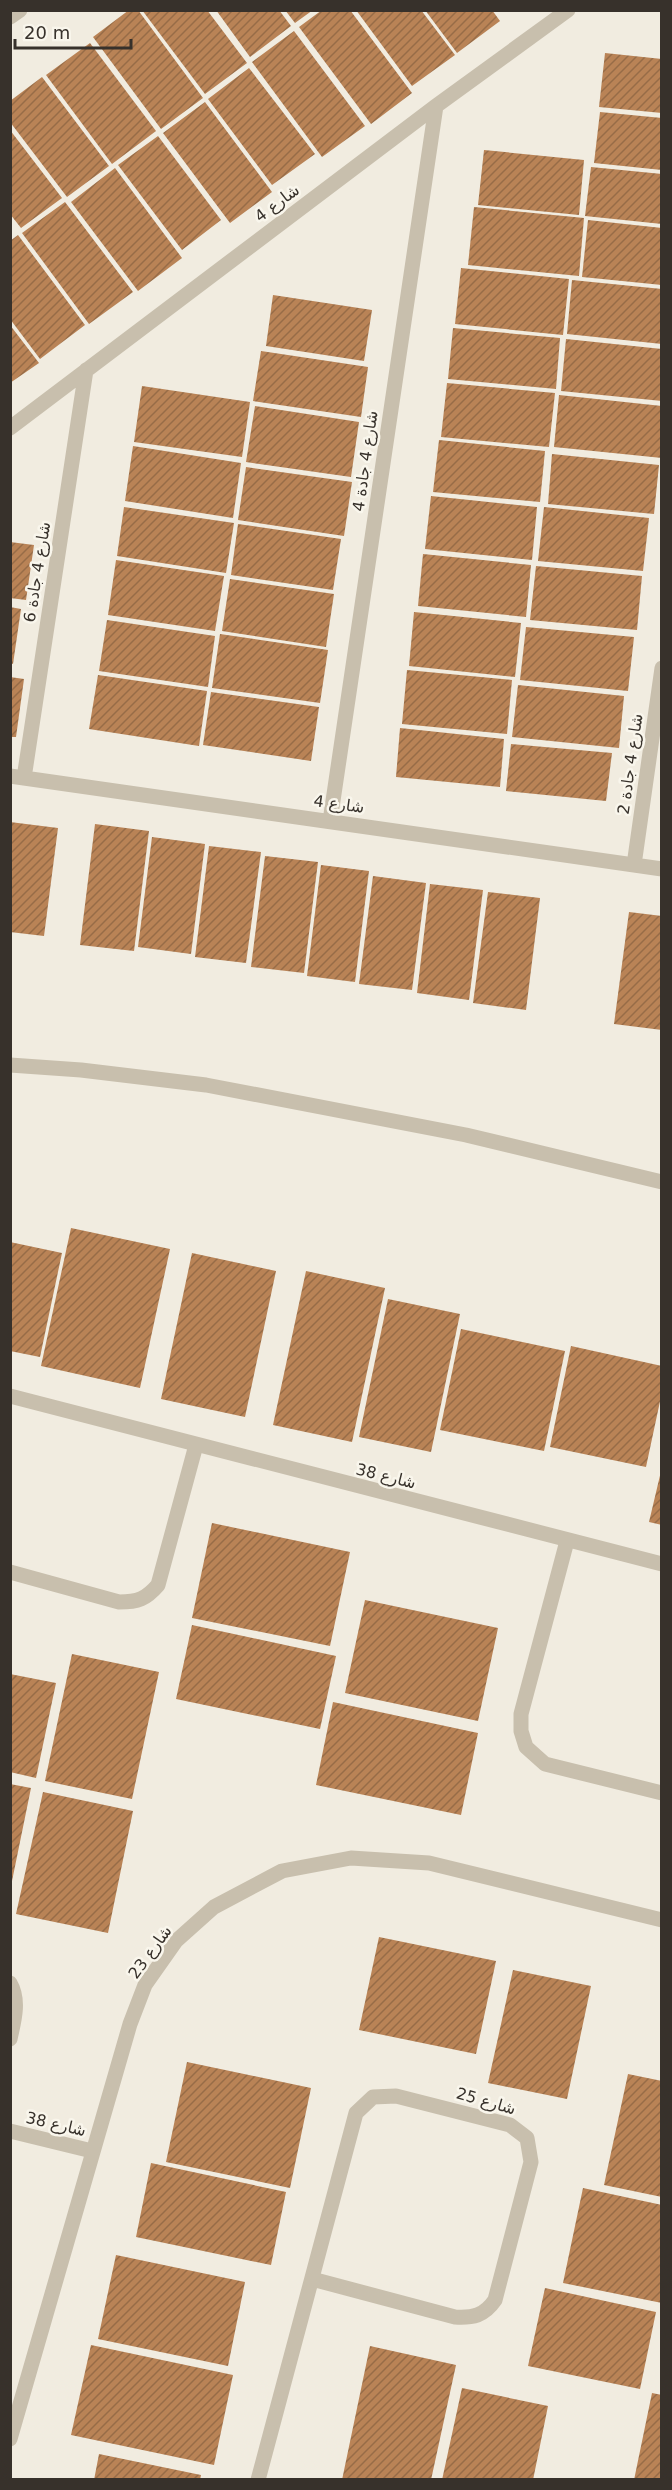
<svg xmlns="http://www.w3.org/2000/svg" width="672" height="2490" font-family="'DejaVu Sans',Vazirmatn,sans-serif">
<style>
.building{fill:url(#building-hatch)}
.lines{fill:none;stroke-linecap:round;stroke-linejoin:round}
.street{stroke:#c8bfad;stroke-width:15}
.labels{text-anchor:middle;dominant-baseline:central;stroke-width:5;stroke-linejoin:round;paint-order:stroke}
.street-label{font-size:16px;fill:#37312b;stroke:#f9f6ec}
</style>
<defs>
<pattern id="building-hatch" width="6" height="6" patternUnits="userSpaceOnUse" patternTransform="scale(1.5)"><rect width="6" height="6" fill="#b98356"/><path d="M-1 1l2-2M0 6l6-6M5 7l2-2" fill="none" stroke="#976c47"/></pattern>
</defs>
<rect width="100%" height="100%" fill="#f1ece0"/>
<!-- building -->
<path class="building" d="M 129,10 L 138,10 L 203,98 L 161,129 L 93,37 Z
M 142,10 L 207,10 L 247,63 L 205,94 Z
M 216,10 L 279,10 L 291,26 L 250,57 Z
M 285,10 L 313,10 L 295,23 Z
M 322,10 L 350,10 L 412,93 L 371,124 L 299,27 Z
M 356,10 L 421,10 L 455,55 L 412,86 Z
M 425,10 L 492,10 L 500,21 L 457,53 Z
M 294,31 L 365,126 L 322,157 L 252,62 Z
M 90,43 L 156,131 L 112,164 L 46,75 Z
M 605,53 L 662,59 L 662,113 L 599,107 Z
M 249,68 L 315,154 L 272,185 L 208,99 Z
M 42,77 L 109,166 L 67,197 L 10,122 L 10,101 Z
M 205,102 L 272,192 L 230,223 L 163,133 Z
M 600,112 L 662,118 L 662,170 L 594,163 Z
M 10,130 L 62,198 L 21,228 L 10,214 Z
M 158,136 L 221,220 L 182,250 L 118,165 Z
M 484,150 L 584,160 L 579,215 L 478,205 Z
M 591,167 L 662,174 L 662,224 L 585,216 Z
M 115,168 L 182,258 L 138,291 L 71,202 Z
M 65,202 L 133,292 L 89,324 L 22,233 Z
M 474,207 L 584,218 L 579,276 L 468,265 Z
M 588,220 L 662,228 L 662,285 L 582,277 Z
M 18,235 L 85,325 L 40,359 L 10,319 L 10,241 Z
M 461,268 L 569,279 L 563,335 L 455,324 Z
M 572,280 L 662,289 L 662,344 L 567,334 Z
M 273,295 L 372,310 L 364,361 L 266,346 Z
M 10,325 L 39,363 L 10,383 Z
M 453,328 L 560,338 L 556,389 L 448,379 Z
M 566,339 L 662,349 L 662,401 L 561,391 Z
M 261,351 L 368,367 L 361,417 L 253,401 Z
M 447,383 L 555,393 L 549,447 L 441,437 Z
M 142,386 L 250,402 L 242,457 L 134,442 Z
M 559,395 L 662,406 L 662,458 L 554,447 Z
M 255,406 L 359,422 L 351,477 L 246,462 Z
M 439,440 L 545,451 L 540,502 L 433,492 Z
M 133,446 L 241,463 L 233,518 L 125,501 Z
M 552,454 L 659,465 L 654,514 L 548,504 Z
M 246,467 L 352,482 L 344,536 L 238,520 Z
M 431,496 L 537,507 L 532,560 L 425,549 Z
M 124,507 L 234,523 L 226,573 L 117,556 Z
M 544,507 L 649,518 L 643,571 L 538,561 Z
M 238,524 L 341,539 L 333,590 L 231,575 Z
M 10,542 L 34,545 L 26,600 L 10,598 Z
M 423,554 L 531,565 L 526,617 L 418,606 Z
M 116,560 L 224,576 L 215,631 L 108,615 Z
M 536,566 L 642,576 L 637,630 L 530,620 Z
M 230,579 L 334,594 L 326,647 L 222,631 Z
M 10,607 L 21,609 L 13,664 L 10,663 Z
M 414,612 L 521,623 L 515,677 L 409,666 Z
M 107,620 L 215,636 L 208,687 L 99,671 Z
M 526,627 L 634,637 L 628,691 L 520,680 Z
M 220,634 L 328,650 L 320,703 L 212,688 Z
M 407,670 L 512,680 L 507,734 L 402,724 Z
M 98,675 L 207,691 L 199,746 L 89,729 Z
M 10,677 L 24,679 L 16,737 L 10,737 Z
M 518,685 L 624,696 L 619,748 L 512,737 Z
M 211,692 L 319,707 L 311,761 L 203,745 Z
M 400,728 L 504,739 L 500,787 L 396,777 Z
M 511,744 L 612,753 L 606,801 L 506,791 Z
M 10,822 L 58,828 L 44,936 L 10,932 Z
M 95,824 L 149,831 L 134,951 L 80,945 Z
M 152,837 L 205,844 L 191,954 L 138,947 Z
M 209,846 L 261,852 L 246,963 L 195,957 Z
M 265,856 L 318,862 L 304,973 L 251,967 Z
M 321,865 L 369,871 L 355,982 L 307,976 Z
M 373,876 L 426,883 L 412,990 L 359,984 Z
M 430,884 L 483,890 L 469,1000 L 417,993 Z
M 488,892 L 540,898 L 526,1010 L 473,1003 Z
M 629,912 L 662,916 L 662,1030 L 614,1024 Z
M 71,1228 L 170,1249 L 140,1388 L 41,1366 Z
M 10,1242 L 62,1253 L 40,1357 L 10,1351 Z
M 192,1253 L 276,1271 L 245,1417 L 161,1399 Z
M 306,1271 L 385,1288 L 352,1442 L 273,1425 Z
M 388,1299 L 460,1314 L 431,1452 L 359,1437 Z
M 461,1329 L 565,1351 L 544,1451 L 440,1430 Z
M 571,1346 L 662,1366 L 662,1392 L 646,1467 L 550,1447 Z
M 662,1467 L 662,1525 L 649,1522 Z
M 212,1523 L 350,1552 L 330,1646 L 192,1618 Z
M 365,1600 L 498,1628 L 478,1721 L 345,1693 Z
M 192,1625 L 336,1656 L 320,1729 L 176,1699 Z
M 72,1654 L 159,1672 L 132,1799 L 45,1781 Z
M 10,1674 L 56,1683 L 36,1778 L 10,1772 Z
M 333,1702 L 478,1733 L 461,1815 L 316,1785 Z
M 10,1784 L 31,1788 L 12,1881 L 10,1881 Z
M 43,1792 L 133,1811 L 108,1933 L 16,1914 Z
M 379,1937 L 496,1961 L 476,2054 L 359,2030 Z
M 513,1970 L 591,1986 L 567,2099 L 488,2083 Z
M 187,2062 L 311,2088 L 290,2188 L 166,2162 Z
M 628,2074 L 662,2081 L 662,2197 L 604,2185 Z
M 151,2163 L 286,2192 L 271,2265 L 136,2237 Z
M 583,2188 L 662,2205 L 662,2303 L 563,2283 Z
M 116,2255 L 245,2282 L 228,2366 L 98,2339 Z
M 545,2288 L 656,2312 L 640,2389 L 528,2366 Z
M 91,2345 L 233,2375 L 214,2465 L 71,2435 Z
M 370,2346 L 456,2365 L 431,2480 L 342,2480 Z
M 462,2388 L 548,2406 L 533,2480 L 442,2480 Z
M 652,2393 L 662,2395 L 662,2480 L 634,2480 Z
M 99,2454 L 201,2475 L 200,2480 L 94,2480 Z"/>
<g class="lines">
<!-- street -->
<path class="street" d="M 10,17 L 20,10
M 10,428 L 436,106 L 568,10
M 10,776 L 662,869
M 24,778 L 86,370
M 330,821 L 436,106
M 634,865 L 662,668
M 10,1065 L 81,1070 L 206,1085 L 466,1135 L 662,1182
M 10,1396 L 662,1564
M 567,1541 L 521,1714 L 521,1731 L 526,1747 L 545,1764 L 662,1793
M 10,1572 L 119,1602 C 138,1602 146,1599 158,1585 L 196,1445
M 10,1983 C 20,2000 14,2021 10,2039
M 10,2131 L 92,2151
M 10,2439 L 130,2024 L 145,1985 L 176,1941 L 214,1907 L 282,1871 L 351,1858 L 429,1863 L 662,1920
M 258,2480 L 356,2113 L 373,2097 L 396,2096 L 510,2125 L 527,2138 L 531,2162 L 495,2300 C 484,2316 473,2318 455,2317 L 312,2279"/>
</g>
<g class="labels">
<!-- street labels -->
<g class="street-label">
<text transform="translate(277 203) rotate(-37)">شارع 4</text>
<text transform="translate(365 461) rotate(-82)">شارع 4 جادة 4</text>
<text transform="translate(37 572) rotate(-81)">شارع 4 جادة 6</text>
<text transform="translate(630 764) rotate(-82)">شارع 4 جادة 2</text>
<text transform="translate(339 804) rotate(8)">شارع 4</text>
<text transform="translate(386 1476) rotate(14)">شارع 38</text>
<text transform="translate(150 1952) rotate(-54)">شارع 23</text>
<text transform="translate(486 2101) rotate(16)">شارع 25</text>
<text transform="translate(56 2124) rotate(13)">شارع 38</text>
</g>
</g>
<!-- border -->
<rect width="672" height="2490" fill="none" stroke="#37312b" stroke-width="24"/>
<!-- scale -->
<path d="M15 39v9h116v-9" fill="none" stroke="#37312b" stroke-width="3"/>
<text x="24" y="39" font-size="18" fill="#37312b" stroke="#f9f6ec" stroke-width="4.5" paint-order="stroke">20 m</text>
</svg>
